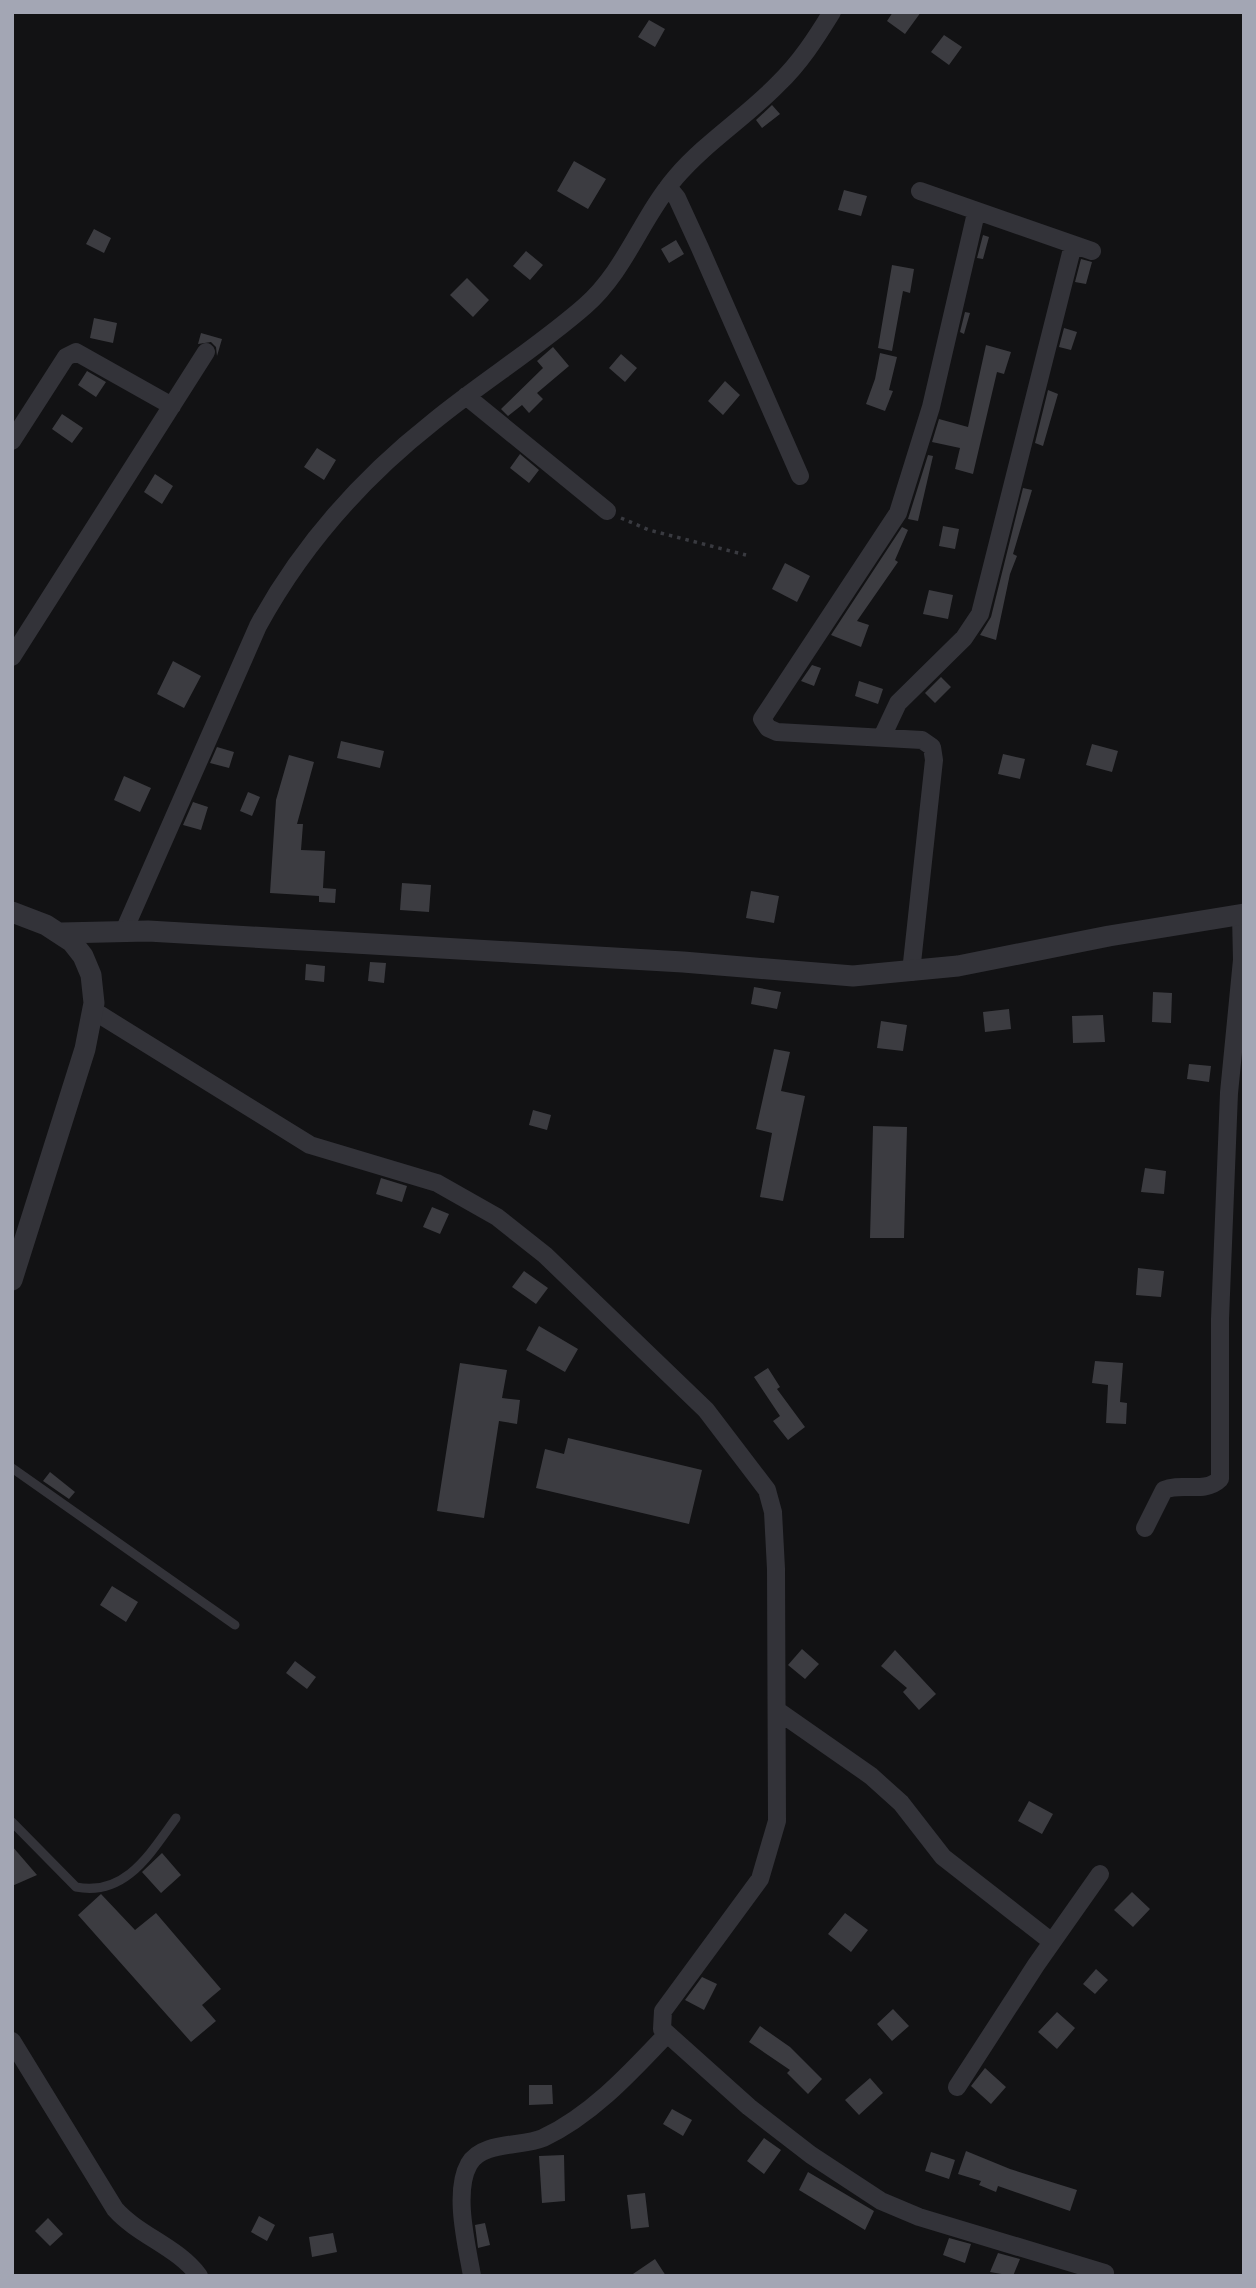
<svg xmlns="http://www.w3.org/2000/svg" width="1256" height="2288" font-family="'Source Sans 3',sans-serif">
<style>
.building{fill:#3c3c41}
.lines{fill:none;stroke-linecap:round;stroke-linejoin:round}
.path{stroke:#393a40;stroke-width:3.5;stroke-dasharray:3.5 5;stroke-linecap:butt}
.service{stroke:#333339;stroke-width:9}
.minor{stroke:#333339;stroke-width:18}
.tertiary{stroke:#333339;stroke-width:21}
</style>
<rect width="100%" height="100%" fill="#121214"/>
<!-- building -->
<path class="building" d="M 893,12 L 921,12 L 905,34 L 887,21 Z
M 649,20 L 665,29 L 655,47 L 638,37 Z
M 944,35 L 962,47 L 949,65 L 931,52 Z
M 772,105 L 780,114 L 762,128 L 756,120 Z
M 574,161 L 606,179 L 588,209 L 557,191 Z
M 844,190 L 867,196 L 861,216 L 838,210 Z
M 94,229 L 111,238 L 104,253 L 86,244 Z
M 983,235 L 989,237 L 983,259 L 977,258 Z
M 676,240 L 684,254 L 669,263 L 661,249 Z
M 526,251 L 543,265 L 530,280 L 513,266 Z
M 1081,259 L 1092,262 L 1086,284 L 1075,282 Z
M 892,265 L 914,269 L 910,293 L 903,291 L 892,351 L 878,348 Z
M 467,278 L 489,300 L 473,317 L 450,295 Z
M 965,312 L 970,313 L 964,334 L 960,332 Z
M 94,318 L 117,323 L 113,343 L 90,338 Z
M 1064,328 L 1077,332 L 1071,350 L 1059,347 Z
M 201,333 L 222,339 L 217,356 L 216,347 L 211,342 L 198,344 Z
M 986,345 L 1011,352 L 1004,374 L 997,372 L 973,474 L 955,469 L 960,448 L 932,442 L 939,419 L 968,427 Z
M 553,347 L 569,366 L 537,393 L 543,399 L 529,413 L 522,405 L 508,416 L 501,409 L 543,368 L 537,361 Z
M 880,353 L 897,357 L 889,390 L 893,391 L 885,411 L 866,404 L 875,379 Z
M 621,354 L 637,368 L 625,382 L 609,368 Z
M 87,371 L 106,382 L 96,397 L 78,385 Z
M 725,381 L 740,395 L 723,415 L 708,401 Z
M 1048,390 L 1058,394 L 1043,446 L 1035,443 Z
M 62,414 L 83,428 L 72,443 L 52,429 Z
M 317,448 L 336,460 L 324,480 L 304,467 Z
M 520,454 L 539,470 L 529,483 L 510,468 Z
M 928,455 L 933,456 L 918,521 L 908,519 Z
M 155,474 L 173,486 L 162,504 L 144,492 Z
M 1023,488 L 1032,490 L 1013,554 L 1017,556 L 1010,574 L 996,640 L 980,635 L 991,617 Z
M 943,526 L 959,529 L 955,549 L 939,546 Z
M 902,527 L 908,530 L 895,560 L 898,562 L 857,621 L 869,625 L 861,647 L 831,635 Z
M 785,563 L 810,576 L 797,602 L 772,589 Z
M 929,590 L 953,595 L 948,619 L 923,614 Z
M 173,661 L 201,676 L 184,708 L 157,694 Z
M 812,665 L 821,668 L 814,686 L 801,681 Z
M 941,677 L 951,687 L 935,703 L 925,693 Z
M 859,681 L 883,689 L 878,704 L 855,696 Z
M 341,741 L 384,751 L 380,768 L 337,758 Z
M 1092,744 L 1118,751 L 1112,772 L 1086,765 Z
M 217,747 L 234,752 L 229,768 L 210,763 Z
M 1003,754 L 1025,759 L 1020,779 L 998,774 Z
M 289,755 L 314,762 L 297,824 L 303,824 L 301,850 L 325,851 L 323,888 L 336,889 L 335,903 L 319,902 L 319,896 L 270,893 L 276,800 Z
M 124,776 L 151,788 L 140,812 L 114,800 Z
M 248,792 L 260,797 L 252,816 L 240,811 Z
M 193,802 L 208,807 L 201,830 L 183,825 Z
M 402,883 L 431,885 L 429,912 L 400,910 Z
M 751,891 L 779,896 L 774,923 L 746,918 Z
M 370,962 L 386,963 L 384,983 L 368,981 Z
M 306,964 L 325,966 L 324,982 L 305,980 Z
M 754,987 L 781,992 L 777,1009 L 751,1004 Z
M 1153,992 L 1172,993 L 1171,1023 L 1152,1022 Z
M 1009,1009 L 1011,1029 L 985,1032 L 983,1012 Z
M 1103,1015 L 1105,1042 L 1073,1043 L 1072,1016 Z
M 881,1021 L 907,1025 L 903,1051 L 877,1048 Z
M 774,1049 L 790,1052 L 781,1091 L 805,1096 L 783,1201 L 760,1197 L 772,1133 L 756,1129 Z
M 1189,1064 L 1211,1066 L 1209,1082 L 1187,1079 Z
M 533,1110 L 551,1115 L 547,1130 L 529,1125 Z
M 873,1126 L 907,1127 L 904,1238 L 870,1238 Z
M 1145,1168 L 1166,1171 L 1164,1194 L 1141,1192 Z
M 381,1178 L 407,1186 L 402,1202 L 376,1194 Z
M 432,1207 L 449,1214 L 440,1234 L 423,1227 Z
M 1138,1268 L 1164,1271 L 1161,1297 L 1136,1295 Z
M 524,1271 L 548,1288 L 536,1304 L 512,1287 Z
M 539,1326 L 578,1349 L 565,1372 L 526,1350 Z
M 1095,1361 L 1123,1363 L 1120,1402 L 1127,1403 L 1126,1424 L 1106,1423 L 1108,1385 L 1092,1383 Z
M 460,1363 L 507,1370 L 502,1398 L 520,1400 L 517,1424 L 499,1421 L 484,1518 L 437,1511 Z
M 768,1368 L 780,1387 L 777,1389 L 805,1427 L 788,1440 L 773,1421 L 780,1416 L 754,1377 Z
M 568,1438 L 702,1470 L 689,1524 L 536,1488 L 545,1449 L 564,1454 Z
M 50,1472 L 75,1492 L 69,1499 L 43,1481 Z
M 112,1586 L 138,1602 L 126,1622 L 100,1605 Z
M 802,1649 L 819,1664 L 805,1679 L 788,1665 Z
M 895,1650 L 936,1694 L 919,1710 L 903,1692 L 907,1688 L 881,1666 Z
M 295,1661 L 316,1677 L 307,1689 L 286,1673 Z
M 1029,1801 L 1053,1814 L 1042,1834 L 1018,1821 Z
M 12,1846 L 37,1875 L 12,1886 Z
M 162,1853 L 181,1875 L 161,1893 L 142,1872 Z
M 1132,1892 L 1150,1909 L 1133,1927 L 1114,1910 Z
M 101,1894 L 135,1930 L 156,1913 L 221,1989 L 202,2005 L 216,2021 L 191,2042 L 78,1915 Z
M 845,1913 L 868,1930 L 851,1952 L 828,1934 Z
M 1096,1969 L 1108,1980 L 1095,1994 L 1083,1984 Z
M 702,1977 L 717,1984 L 704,2010 L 685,2000 Z
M 893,2009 L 909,2026 L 892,2041 L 877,2024 Z
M 1057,2012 L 1075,2028 L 1057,2049 L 1038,2032 Z
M 760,2026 L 790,2047 L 822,2079 L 808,2094 L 787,2073 L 790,2070 L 749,2042 Z
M 985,2068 L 1006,2087 L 991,2104 L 971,2086 Z
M 870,2078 L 883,2093 L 859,2115 L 845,2100 Z
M 529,2085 L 552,2085 L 553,2104 L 529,2105 Z
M 672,2109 L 692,2120 L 683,2136 L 663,2124 Z
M 764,2138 L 781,2150 L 764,2174 L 747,2161 Z
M 966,2151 L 1010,2169 L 1077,2190 L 1070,2211 L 998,2186 L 996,2192 L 979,2185 L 981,2181 L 958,2174 Z
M 931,2152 L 955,2160 L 949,2179 L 925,2171 Z
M 564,2155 L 565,2201 L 542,2203 L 539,2156 Z
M 808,2172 L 874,2211 L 865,2230 L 799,2190 Z
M 645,2193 L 649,2227 L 631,2229 L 627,2195 Z
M 259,2216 L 275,2225 L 267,2241 L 251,2232 Z
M 48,2218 L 63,2234 L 50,2246 L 35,2231 Z
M 485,2223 L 490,2245 L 478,2248 L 475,2225 Z
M 333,2233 L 337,2252 L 312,2257 L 309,2237 Z
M 949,2238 L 971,2244 L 965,2263 L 943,2255 Z
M 998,2253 L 1020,2259 L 1013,2276 L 990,2272 Z
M 655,2259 L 666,2276 L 630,2276 Z"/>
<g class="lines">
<!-- path -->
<path class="path" d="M 621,518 L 649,530 L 746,555"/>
<!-- service -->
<path class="service" d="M 12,1468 L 235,1625
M 12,1822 L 76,1887 C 126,1897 151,1852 176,1818"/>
<!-- minor -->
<path class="minor" d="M 668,187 L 677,198 L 700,248 L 800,476
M 920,191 L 1092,251
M 466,396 L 607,511
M 12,441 L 66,357 L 76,352 L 172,406
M 12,657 L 206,352
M 882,737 L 898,703 L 964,638 L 980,614 L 1073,245
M 123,933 L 258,626 C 301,547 362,478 433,422 C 482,382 537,348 585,306 C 626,270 641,218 676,177 C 706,142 746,117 778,84 C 800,63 816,38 832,12
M 911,972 L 934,760 L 932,747 L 922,740 L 777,732 L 768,728 L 762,719 L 898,513 L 931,407 L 976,213
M 94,1011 L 310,1145 L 437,1183 L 497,1217 L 545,1255 L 706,1410 L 767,1490 L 773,1512 L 776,1569 L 777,1821 L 760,1879 L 663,2011 L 662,2029 L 749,2107 L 811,2155 L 881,2201 L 919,2217 L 1105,2273
M 1145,1528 L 1164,1490 C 1181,1482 1205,1494 1220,1479 L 1220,1319 L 1229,1093 L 1242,960 L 1241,915
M 778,1711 L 871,1776 L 901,1803 L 943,1857 L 1052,1942
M 12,2041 L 115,2209 C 139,2236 178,2247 199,2276
M 957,2087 L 1036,1965 L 1100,1874
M 472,2276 C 467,2246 453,2192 469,2164 C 482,2141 522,2147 543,2138 C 592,2115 631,2072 667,2034"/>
<!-- tertiary -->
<path class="tertiary" d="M 12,912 L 46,925 L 72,942 L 83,956 L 91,975 L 94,1003 L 85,1049 L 12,1280
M 61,933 L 148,931 L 683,962 L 853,976 L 958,966 L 1109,936 L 1244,914"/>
</g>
<!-- border -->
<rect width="1256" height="2288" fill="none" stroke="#a3a6b4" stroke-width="28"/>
</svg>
